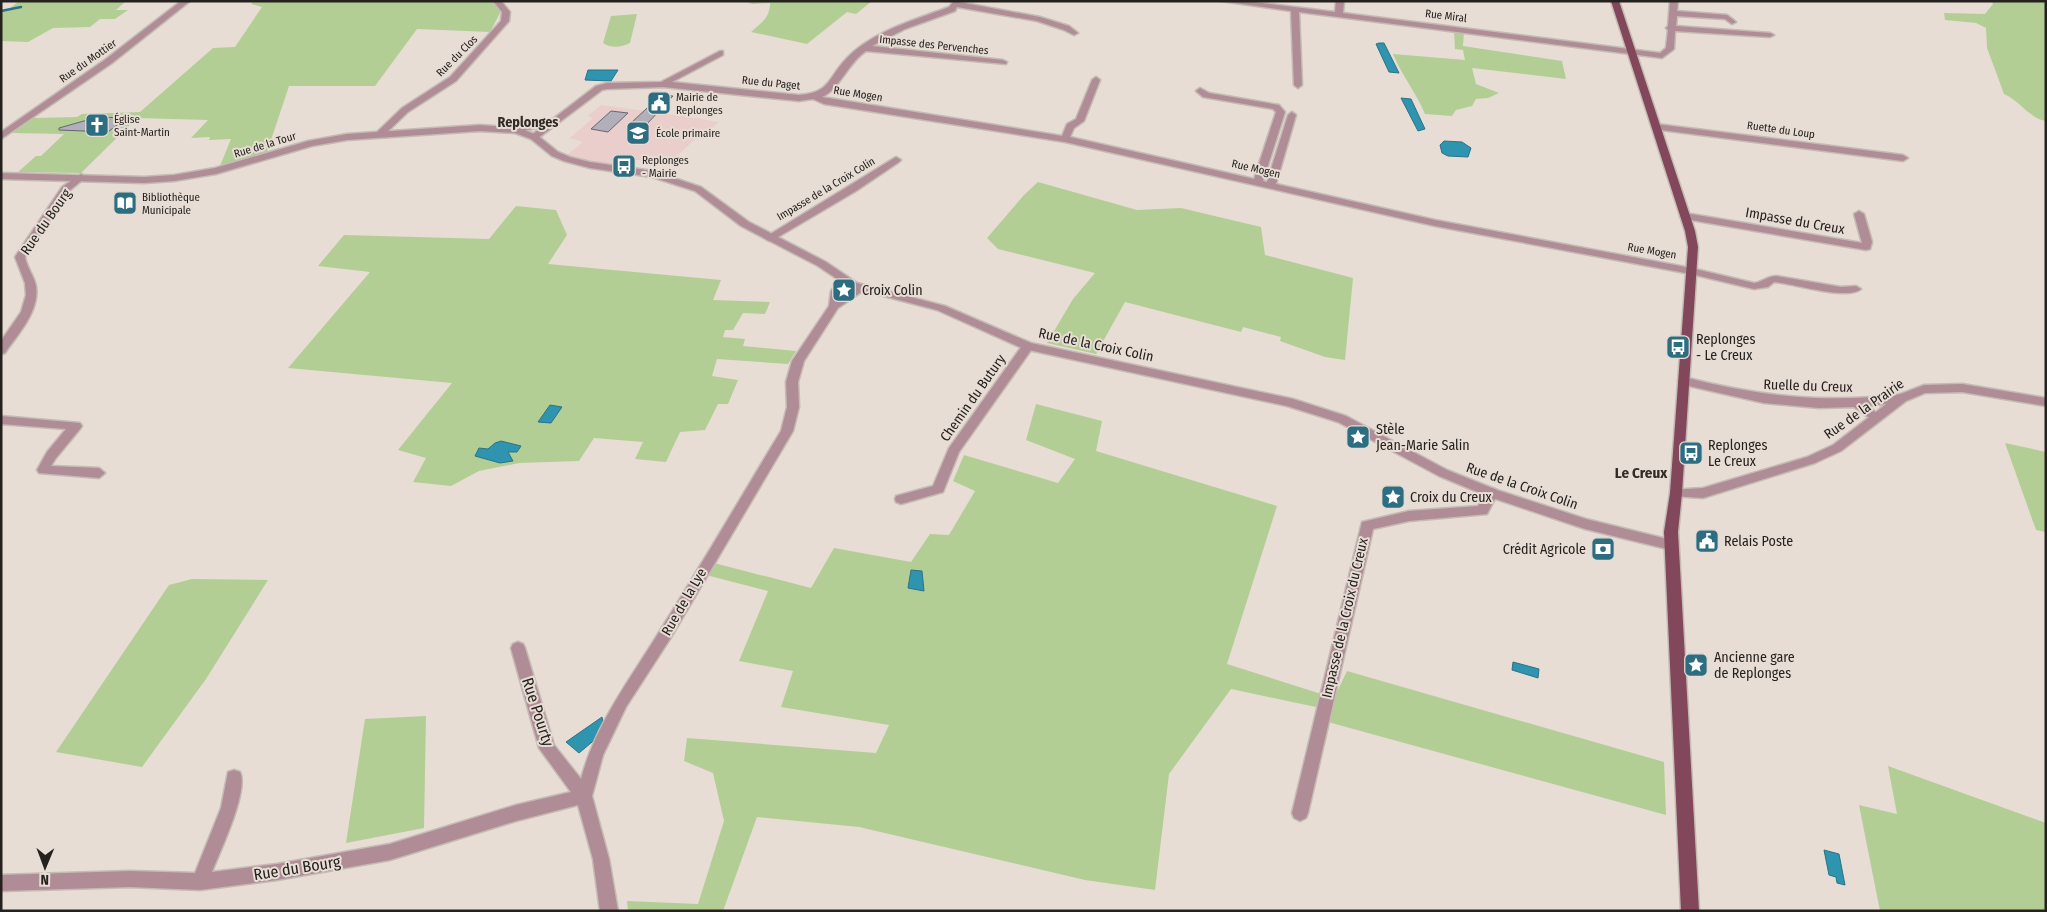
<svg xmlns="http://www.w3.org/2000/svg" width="2047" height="912" font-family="'Fira Sans Condensed',sans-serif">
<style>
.education{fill:#e9cecb}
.green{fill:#b3ce94}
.water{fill:#2f94af;stroke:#2c7284}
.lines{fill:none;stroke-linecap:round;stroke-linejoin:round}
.stream{stroke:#2c7284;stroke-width:2.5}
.building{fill:#b0afba;stroke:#66666f}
.minor-casing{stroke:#c4bbb4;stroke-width:3}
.tertiary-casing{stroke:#c4bbb4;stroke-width:3}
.primary-casing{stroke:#c4bbb4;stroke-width:3}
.minor{fill:#b08c96;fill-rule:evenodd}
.tertiary{fill:#b08c96;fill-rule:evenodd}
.primary{fill:#82475a;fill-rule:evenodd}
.labels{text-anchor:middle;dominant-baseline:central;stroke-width:4;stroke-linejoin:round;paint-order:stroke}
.far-street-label{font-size:11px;fill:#25211e;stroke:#e7ddd5}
.far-poi-label{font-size:11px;fill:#25211e;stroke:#e7ddd5;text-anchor:start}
.far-quarter-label{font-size:14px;font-weight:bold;fill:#322a24;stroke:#e7ddd5}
.street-label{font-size:14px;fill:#25211e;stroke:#e7ddd5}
.poi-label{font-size:14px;fill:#25211e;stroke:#e7ddd5;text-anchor:start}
.neighbourhood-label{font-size:15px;font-weight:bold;fill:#322a24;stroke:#e7ddd5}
.near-street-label{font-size:16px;fill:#25211e;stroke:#e7ddd5}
</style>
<rect width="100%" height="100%" fill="#e7ddd5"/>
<!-- education -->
<path class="education" d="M 601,105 L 683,116 L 719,122 L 711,129 L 706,129 L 667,165 L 631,159 L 625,166 L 603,164 L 567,155 L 583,142 L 570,138 L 593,118 L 588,116 Z"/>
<!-- green -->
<path class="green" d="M 19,1 L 117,1 L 125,2 L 116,10 L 128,10 L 115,19 L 100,19 L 90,27 L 53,28 L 28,42 L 1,41 L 1,11 L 9,9 Z
M 254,1 L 492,1 L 501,11 L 490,32 L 417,29 L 375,86 L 289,86 L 267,152 L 220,166 L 231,139 L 209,140 L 210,137 L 191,138 L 208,120 L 137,118 L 81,173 L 18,172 L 36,156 L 41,156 L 64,134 L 12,133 L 33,118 L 77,117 L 82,114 L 140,112 L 213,48 L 235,47 L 262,7 L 251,4 Z
M 744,1 L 872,1 L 856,14 L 847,12 L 807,44 L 751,32 C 761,23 770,18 770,3 L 752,4 Z
M 1992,1 L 2046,1 L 2046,121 C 2030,119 2019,100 2004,94 L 1987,48 L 1986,28 L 1976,23 L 1945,20 L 1944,13 L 1985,14 L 1993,4 Z
M 637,14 L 630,43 C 621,47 612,49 603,43 L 611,16 Z
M 1454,31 L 1464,32 L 1463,46 L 1562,61 L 1566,79 L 1472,68 L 1476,84 L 1499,93 L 1488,98 L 1476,99 L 1472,106 L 1456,110 L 1452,116 L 1425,114 C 1416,92 1402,76 1393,54 L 1465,60 L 1463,50 L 1455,49 Z
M 1038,182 L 1137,210 L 1181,208 L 1261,227 L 1265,255 L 1353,278 L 1345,360 L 1325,357 L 1280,341 L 1281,337 L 1243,327 L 1241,332 L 1125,302 L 1096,354 L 1047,343 L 1073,299 L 1095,273 L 998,249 L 987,238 L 1024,195 Z
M 516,206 L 556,210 L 567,235 L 548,264 L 721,280 L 713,300 L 770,302 L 765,314 L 743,313 L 733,330 L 725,330 L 723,337 L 745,339 L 743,346 L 796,351 L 788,364 L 717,359 L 712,376 L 738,380 L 728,404 L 718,404 L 705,430 L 680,432 L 666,462 L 635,459 L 643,442 L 594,438 L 579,461 L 519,463 L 479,471 L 451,486 L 413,482 L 426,458 L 398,450 L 452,383 L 288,368 L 370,272 L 318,266 L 344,235 L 489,239 Z
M 1036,404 L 1102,421 L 1096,451 L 1277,506 L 1227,664 L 1334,698 L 1347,671 L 1664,762 L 1666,815 L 1328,722 L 1330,710 L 1231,689 L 1169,774 L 1155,890 L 1085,880 L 859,827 L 757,817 L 723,911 L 628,911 L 627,901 L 698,904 L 724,821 L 713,773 L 684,761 L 687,738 L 876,753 L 889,725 L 781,707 L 793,671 L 739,661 L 768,591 L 706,575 L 714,563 L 811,588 L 834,548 L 911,562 L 930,534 L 949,535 L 975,491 L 953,481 L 964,455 L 1058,483 L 1075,459 L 1026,440 Z
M 2005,443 L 2046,452 L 2046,532 L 2036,530 Z
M 192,579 L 268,580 L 206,679 L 142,767 L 56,752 L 169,585 Z
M 426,716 L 424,828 L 346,843 L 365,719 Z
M 1888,766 L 2046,823 L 2046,911 L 1880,911 L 1859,805 L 1897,814 Z"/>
<!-- water -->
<path class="water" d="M 1379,43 L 1384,43 L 1399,73 L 1389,72 L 1376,44 Z
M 588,70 L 618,70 L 611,81 L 585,80 Z
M 1401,98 L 1411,99 L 1425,129 L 1418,131 Z
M 1444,141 L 1462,142 L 1471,148 L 1468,157 L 1448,156 L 1442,153 L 1440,145 Z
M 550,405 L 562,407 L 551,423 L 538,422 Z
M 501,441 L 521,446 L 517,452 L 508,452 L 513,461 L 500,463 L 475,456 L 479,448 L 488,449 L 495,443 Z
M 911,570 L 922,571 L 924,591 L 908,588 Z
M 1513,662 L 1539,669 L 1538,678 L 1512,670 Z
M 602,717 L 604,728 L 598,737 L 579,753 L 566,742 Z
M 1824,850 L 1839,854 L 1845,885 L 1837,883 L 1836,877 L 1829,875 Z"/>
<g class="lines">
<!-- stream -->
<path class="stream" d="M 1,11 L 21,7"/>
</g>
<!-- building -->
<path class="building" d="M 661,95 L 673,96 L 646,125 L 631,123 Z
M 611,111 L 628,113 L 608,132 L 591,129 Z
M 98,117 L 126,118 L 108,132 L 59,130 L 59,128 Z"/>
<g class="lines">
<!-- minor casing -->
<g class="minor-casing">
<path id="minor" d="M 181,1 L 190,1 L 112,63 L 1,139 L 1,132 L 106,59 Z
M 493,1 L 501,1 L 510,12 L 509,21 L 456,81 L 408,112 L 383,136 L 377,136 L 377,132 L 402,108 L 450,77 L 501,21 L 502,12 Z
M 954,1 L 1040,17 L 1069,26 L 1078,33 L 1074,35 L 1064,30 L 1037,21 L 957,7 L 955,11 L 905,29 L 872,46 L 1003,60 L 1007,62 L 1006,64 L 866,51 C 848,63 839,90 822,97 L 1062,136 L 1067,124 L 1076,119 L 1092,80 L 1096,77 L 1100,80 L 1084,121 L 1074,128 L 1070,137 L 1254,179 L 1276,112 L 1273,109 L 1203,97 L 1196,91 L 1200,88 L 1209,93 L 1279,105 L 1285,112 L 1263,181 L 1267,182 L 1288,115 L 1292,112 L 1296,115 L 1276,184 L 1435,220 L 1691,268 L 1754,283 C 1763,282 1767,276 1777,276 L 1841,287 L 1856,286 L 1861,289 C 1848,301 1793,283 1774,282 L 1768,287 L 1754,289 L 1691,274 L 1435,226 L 1065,142 L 824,104 L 813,99 L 799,101 L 663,87 L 607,89 L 602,90 L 537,139 L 529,137 L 543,126 L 516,133 L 512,130 L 553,119 L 596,86 L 607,83 L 661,82 L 720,51 L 723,51 L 723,55 L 672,82 L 799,95 C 831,93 828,77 847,58 C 873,31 915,20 949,7 Z
M 1221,1 L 1246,1 L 1335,12 L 1336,1 L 1344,1 L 1343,13 L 1660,53 L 1666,48 L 1668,30 L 1666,28 L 1668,26 L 1670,1 L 1678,1 L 1677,11 L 1727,15 L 1736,22 L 1732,24 L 1725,19 L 1677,16 L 1676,26 L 1770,33 L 1774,35 L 1770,37 L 1675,31 L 1674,49 L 1662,58 L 1299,12 L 1302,85 L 1298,88 L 1294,85 L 1291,11 Z
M 1656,124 L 1903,155 L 1908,158 L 1903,161 L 1653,129 L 1652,127 Z
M 896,157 L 901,160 L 899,162 L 856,191 L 773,240 L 769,241 L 764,238 Z
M 81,174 L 86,177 L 69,191 L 25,257 C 27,268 34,276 36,286 C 40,311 18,334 5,353 L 1,354 L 1,341 L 21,312 L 26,295 L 25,283 L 15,257 L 62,187 Z
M 1859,211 L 1864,214 L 1872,242 L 1870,249 L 1866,250 L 1685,219 L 1680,216 L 1685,213 L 1862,243 L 1854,214 Z
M 844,277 L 849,280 L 841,291 L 841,297 L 862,285 L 867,288 L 838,308 L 804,361 L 798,382 L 799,407 L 793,431 L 670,639 L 626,707 L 603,755 L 592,796 L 609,859 L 618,911 L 600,911 L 593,859 L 578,805 L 516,821 L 390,860 L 277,880 L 200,890 L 130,887 L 1,891 L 1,875 L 130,871 L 195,873 L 221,808 L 228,772 L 234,770 L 240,772 C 249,791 220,851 212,872 L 277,864 L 390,844 L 516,805 L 571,792 L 539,748 L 511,648 L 513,644 L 518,642 L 523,644 L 525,648 L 554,745 L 581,779 C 596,723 631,678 661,629 C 702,564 741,497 781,431 L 787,407 L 786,382 L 792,361 L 829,306 L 831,291 L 840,278 Z
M 1028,342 L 1034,346 L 959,452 L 943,492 L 901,504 L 896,502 L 895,499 L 896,496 L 933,486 L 949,448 L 1024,343 Z
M 1684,377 C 1757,396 1827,404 1902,394 L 1908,398 L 1902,402 L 1869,406 L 1881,418 L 1875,422 L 1854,407 L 1819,408 L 1764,403 L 1680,384 L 1678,381 Z
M 1,416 L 80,423 L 82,426 L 80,429 L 56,458 L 51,466 L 99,468 L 105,473 L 99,478 L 39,473 L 37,470 L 47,452 L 66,429 L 1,424 Z
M 1492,488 L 1497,490 L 1498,493 L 1487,514 L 1409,521 L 1373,529 L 1308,813 L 1306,818 L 1300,821 L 1294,818 L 1292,813 L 1362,522 L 1409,511 L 1478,506 L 1487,490 Z"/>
</g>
<!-- tertiary casing -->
<g class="tertiary-casing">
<path id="tertiary" d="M 480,125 L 519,128 L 537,135 L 558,152 L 570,157 L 590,162 L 653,171 L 701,187 L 749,222 L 826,262 L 857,283 L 945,306 L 1031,343 L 1293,399 L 1346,416 L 1447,470 L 1497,490 L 1586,519 L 1671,540 L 1676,541 L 1678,545 L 1676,549 L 1671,550 L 1585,529 L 1487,496 L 1439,476 L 1338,422 L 1287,406 L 1024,349 L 937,310 L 849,287 L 818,266 L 741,226 L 695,191 L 652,177 L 590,168 L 564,161 L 552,156 L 531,139 L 515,133 L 480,131 L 347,140 L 312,146 L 216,174 L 174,181 L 144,183 L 1,179 L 1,173 L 144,177 L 174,175 L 215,168 L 308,141 L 347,134 Z
M 1962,384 L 2046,398 L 2046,406 L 1962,392 L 1925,393 L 1906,401 L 1841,451 L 1815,463 L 1703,498 L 1671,496 L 1670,493 L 1671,490 L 1703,488 L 1807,457 L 1833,445 L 1898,395 L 1924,385 Z"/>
</g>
<!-- primary casing -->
<g class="primary-casing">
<path id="primary" d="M 1611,1 L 1619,1 L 1695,231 L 1698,247 L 1682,493 L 1678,532 L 1699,911 L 1681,911 L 1664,532 L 1670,493 L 1688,247 L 1685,231 Z"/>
</g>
<!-- minor -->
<use href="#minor" class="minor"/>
<!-- tertiary -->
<use href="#tertiary" class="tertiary"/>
<!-- primary -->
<use href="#primary" class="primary"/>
</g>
<!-- icons -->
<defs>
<g id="civic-square" transform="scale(1.25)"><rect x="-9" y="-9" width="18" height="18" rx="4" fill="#2d6d81" stroke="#e7ddd5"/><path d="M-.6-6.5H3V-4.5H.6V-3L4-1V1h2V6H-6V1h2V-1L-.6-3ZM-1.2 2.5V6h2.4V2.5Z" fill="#fff"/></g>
<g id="church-square" transform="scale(1.25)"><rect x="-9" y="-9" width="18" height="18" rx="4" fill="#2d6d81" stroke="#e7ddd5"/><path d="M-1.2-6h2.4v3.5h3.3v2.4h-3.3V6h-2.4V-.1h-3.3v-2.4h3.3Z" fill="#fff"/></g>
<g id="school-square" transform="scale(1.25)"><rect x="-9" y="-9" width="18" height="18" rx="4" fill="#2d6d81" stroke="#e7ddd5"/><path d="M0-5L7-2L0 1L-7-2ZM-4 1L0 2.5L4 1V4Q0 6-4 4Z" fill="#fff"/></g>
<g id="bus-square" transform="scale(1.25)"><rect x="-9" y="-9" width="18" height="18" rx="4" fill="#2d6d81" stroke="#e7ddd5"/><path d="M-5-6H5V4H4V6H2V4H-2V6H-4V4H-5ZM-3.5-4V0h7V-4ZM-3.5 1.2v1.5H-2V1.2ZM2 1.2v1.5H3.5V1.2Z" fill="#fff"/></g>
<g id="library-square" transform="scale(1.25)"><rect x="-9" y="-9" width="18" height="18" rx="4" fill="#2d6d81" stroke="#e7ddd5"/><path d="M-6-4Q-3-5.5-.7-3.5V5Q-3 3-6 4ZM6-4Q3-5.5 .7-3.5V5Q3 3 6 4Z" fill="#fff"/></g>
<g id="sight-square" transform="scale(1.25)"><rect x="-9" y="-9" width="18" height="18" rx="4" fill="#2d6d81" stroke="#e7ddd5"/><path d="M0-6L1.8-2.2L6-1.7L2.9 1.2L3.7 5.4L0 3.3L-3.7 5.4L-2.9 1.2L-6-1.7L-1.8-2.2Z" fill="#fff"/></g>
<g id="bank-square" transform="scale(1.25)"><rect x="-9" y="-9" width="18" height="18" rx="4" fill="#2d6d81" stroke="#e7ddd5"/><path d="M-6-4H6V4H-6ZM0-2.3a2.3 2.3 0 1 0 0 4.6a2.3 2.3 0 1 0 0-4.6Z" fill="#fff"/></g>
</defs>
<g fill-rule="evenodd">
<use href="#civic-square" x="659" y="103"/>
<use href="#church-square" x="97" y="125"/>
<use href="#school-square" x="638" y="133"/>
<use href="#bus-square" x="624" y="166"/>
<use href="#library-square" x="125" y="203"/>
<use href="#sight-square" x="844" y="290"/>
<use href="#bus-square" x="1678" y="347"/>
<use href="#sight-square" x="1358" y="437"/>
<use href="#bus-square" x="1691" y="453"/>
<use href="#sight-square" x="1393" y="497"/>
<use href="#civic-square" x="1707" y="541"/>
<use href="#bank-square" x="1603" y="549"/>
<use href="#sight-square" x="1696" y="665"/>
</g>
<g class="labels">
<!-- far-street labels -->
<g class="far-street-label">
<text transform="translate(1446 16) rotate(7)">Rue Miral</text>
<text transform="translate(934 45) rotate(6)">Impasse des Pervenches</text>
<text transform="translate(457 56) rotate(-45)">Rue du Clos</text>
<text transform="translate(88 61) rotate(-35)">Rue du Mottier</text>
<text transform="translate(771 83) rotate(6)">Rue du Paget</text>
<text transform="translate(858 94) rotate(9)">Rue Mogen</text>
<text transform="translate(1781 130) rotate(8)">Ruette du Loup</text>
<text transform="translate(265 145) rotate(-17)">Rue de la Tour</text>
<text transform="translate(1256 169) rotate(13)">Rue Mogen</text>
<text transform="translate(826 189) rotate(-31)">Impasse de la Croix Colin</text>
<text transform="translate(1652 251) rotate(10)">Rue Mogen</text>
</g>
<!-- far-poi labels -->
<g class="far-poi-label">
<text x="676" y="97">Mairie de<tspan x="676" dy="13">Replonges</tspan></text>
<text x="114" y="119">Église<tspan x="114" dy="13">Saint-Martin</tspan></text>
<text x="656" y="133">École primaire</text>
<text x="642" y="160">Replonges<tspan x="642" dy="13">- Mairie</tspan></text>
<text x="142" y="197">Bibliothèque<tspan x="142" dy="13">Municipale</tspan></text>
</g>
<!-- far-quarter labels -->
<g class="far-quarter-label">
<text x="528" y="122">Replonges</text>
</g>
<!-- street labels -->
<g class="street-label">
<text transform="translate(1795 221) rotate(10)">Impasse du Creux</text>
<text transform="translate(46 222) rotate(-55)">Rue du Bourg</text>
<text transform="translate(1096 345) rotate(12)">Rue de la Croix Colin</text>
<text transform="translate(1808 386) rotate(2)">Ruelle du Creux</text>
<text transform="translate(973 398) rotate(-55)">Chemin du Butury</text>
<text transform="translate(1864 409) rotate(-35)">Rue de la Prairie</text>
<text transform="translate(1522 486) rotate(19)">Rue de la Croix Colin</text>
<text transform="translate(684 602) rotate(-60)">Rue de la Lye</text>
<text transform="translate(1345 618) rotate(-77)">Impasse de la Croix du Creux</text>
</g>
<!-- poi labels -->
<g class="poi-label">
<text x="862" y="290">Croix Colin</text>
<text x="1696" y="339">Replonges<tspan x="1696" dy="16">- Le Creux</tspan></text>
<text x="1376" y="429">Stèle<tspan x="1376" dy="16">Jean-Marie Salin</tspan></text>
<text x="1708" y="445">Replonges<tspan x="1708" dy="16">Le Creux</tspan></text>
<text x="1410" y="497">Croix du Creux</text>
<text x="1724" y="541">Relais Poste</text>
<text x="1586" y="549" text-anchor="end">Crédit Agricole</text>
<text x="1714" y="657">Ancienne gare<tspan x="1714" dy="16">de Replonges</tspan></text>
</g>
<!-- neighbourhood labels -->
<g class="neighbourhood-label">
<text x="1641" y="473">Le Creux</text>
</g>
<!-- near-street labels -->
<g class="near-street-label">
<text transform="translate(538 712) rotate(72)">Rue Pourty</text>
<text transform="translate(297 868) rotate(-9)">Rue du Bourg</text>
</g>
</g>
<!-- border -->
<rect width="2047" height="912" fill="none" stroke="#25211e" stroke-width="5"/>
<!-- north arrow -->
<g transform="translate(45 867) rotate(181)" stroke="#e7ddd5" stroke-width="4" paint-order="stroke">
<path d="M0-4L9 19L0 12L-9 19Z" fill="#25211e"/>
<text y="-8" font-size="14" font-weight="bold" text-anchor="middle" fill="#25211e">N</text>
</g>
</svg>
